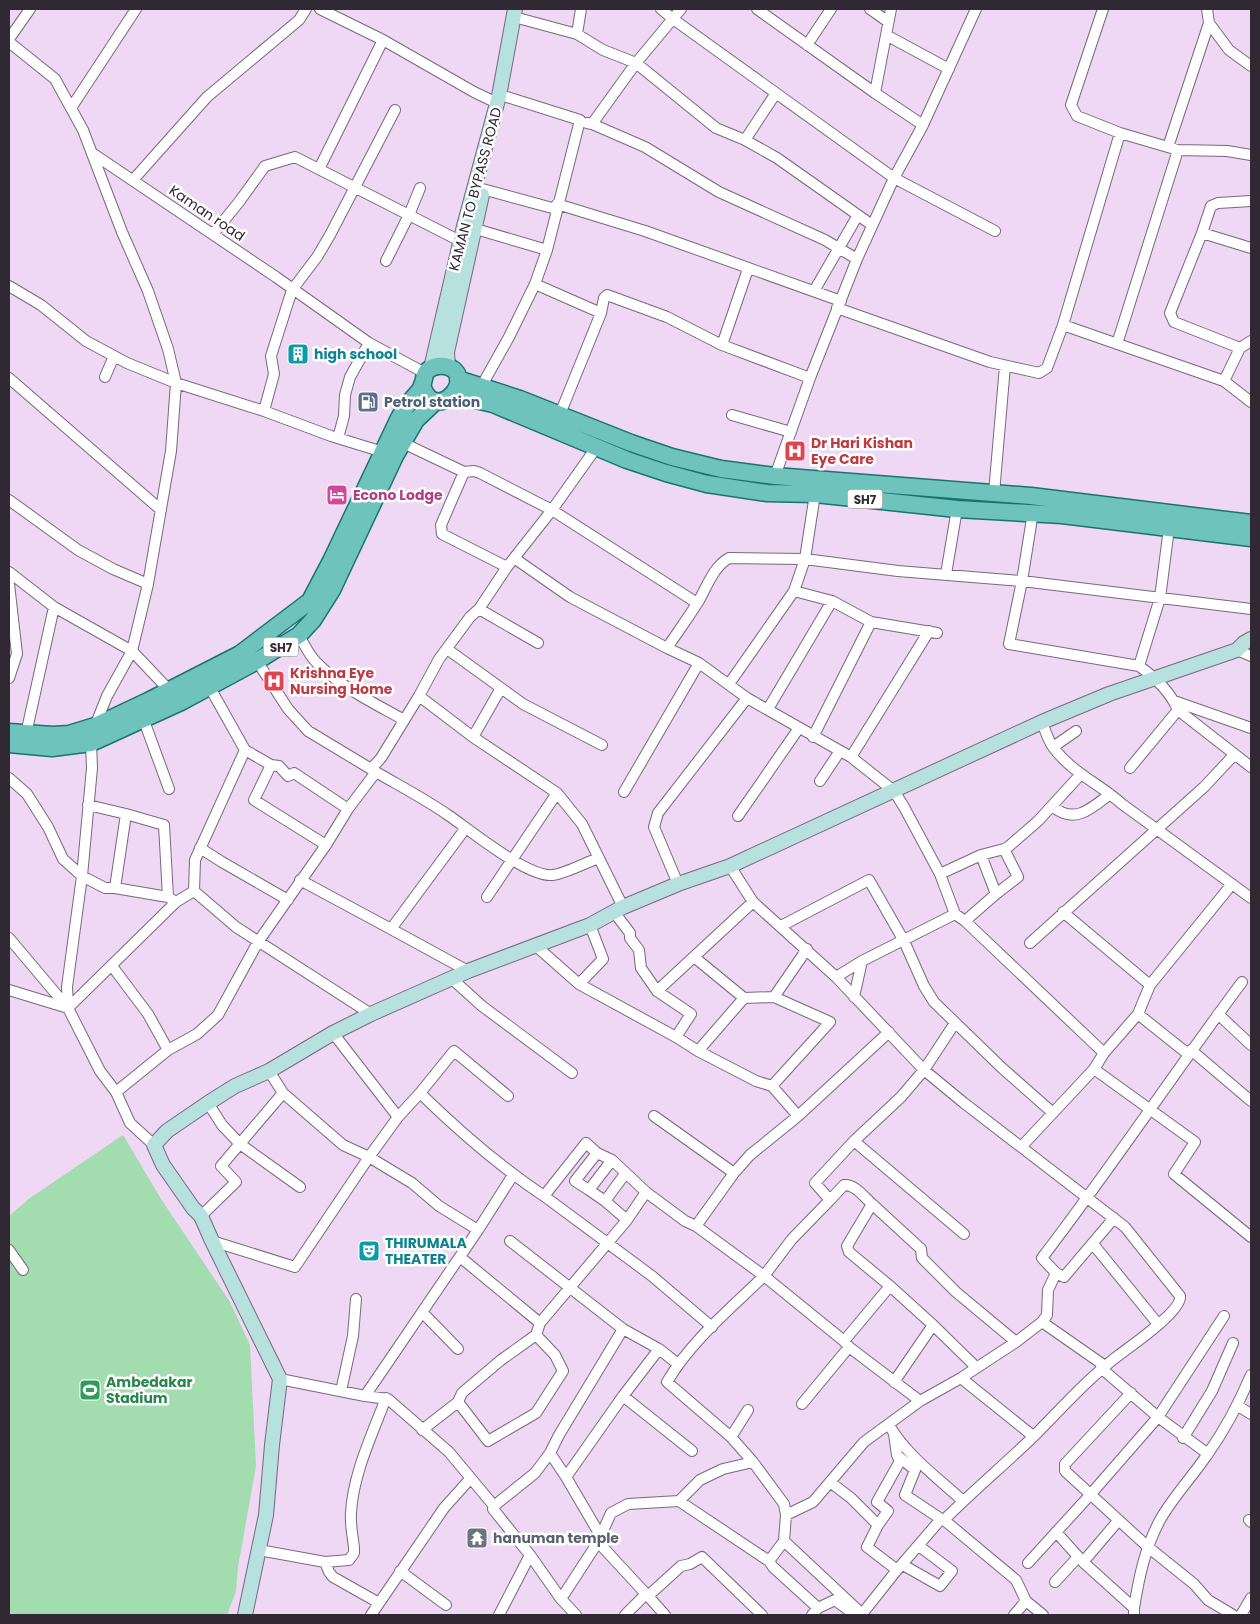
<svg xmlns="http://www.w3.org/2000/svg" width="1260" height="1624" font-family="Poppins,sans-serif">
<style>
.pitch{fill:#a3dcae}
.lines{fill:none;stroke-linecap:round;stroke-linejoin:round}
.street-casing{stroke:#7a677f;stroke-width:12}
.secondary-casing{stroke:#7a677f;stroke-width:16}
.primary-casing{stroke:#197370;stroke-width:19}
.street{stroke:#fff;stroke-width:10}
.secondary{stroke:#b6e1de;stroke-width:14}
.primary{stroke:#6ec3bd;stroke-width:16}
.labels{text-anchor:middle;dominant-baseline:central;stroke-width:5;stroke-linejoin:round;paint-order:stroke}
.shield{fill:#fff;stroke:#6e6870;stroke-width:1}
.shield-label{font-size:12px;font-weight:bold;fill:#302832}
.street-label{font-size:14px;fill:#302832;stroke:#fff}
.culture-label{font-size:14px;font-weight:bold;fill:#0d838f;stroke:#fff;text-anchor:start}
.service-label{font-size:14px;font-weight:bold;fill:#4e5e75;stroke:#fff;text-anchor:start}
.health-label{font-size:14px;font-weight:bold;fill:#be3a42;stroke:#fff;text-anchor:start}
.hotel-label{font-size:14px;font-weight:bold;fill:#b23c85;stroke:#fff;text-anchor:start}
.leisure-label{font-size:14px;font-weight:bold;fill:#27864d;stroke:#fff;text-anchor:start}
.worship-label{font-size:14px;font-weight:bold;fill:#5b616d;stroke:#fff;text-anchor:start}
</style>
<rect width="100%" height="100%" fill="#eed8f4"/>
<!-- pitch -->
<path class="pitch" d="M 123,1135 L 161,1199 L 230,1302 L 250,1345 L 256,1466 L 238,1567 L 236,1591 L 227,1615 L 9,1615 L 9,1216 L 30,1198 Z"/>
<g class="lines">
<!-- street casing -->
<g class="street-casing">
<path id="street" d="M 320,9 L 383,40 L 474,92 L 497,103
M 661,9 L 673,19 L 894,178 L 995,231
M 757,9 L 875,93
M 870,9 L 887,21
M 1103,9 L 1071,105 L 1077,116 L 1120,133 L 1178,150 L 1227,151 L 1251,155
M 514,17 L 577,34 L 603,50 L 636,63 L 716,128 L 745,140 L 777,158 L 872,225
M 1209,23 L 1229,50 L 1251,66
M 577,34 L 581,9
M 886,35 L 949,69
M 9,39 L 30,9
M 9,42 L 55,79 L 83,130 L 122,232 L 148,291 L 168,349 L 176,383 L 171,451 L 148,584 L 132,651 L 107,696 L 95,726
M 807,45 L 831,9
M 71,108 L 136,9
M 587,123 L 592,124 L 636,63 L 681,9
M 592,124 L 645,147 L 719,192 L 825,240 L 857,259
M 923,125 L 976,9
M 745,140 L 776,93
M 1168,147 L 1209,23 L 1207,9
M 92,153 L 276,277 L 369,343 L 425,373
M 319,169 L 383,40
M 133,180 L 207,97 L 299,20 L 306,9
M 475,187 L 556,209
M 557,204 L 645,231 L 841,301
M 469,227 L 547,250
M 1202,233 L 1211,206 L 1218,203 L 1251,201
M 213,234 L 239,202 L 265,166 L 295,157 L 460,241
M 386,261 L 409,215 L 420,188
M 535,284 L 601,313
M 9,286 L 41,305 L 86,341 L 127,363 L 176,383 L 264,411 L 331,436 L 383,452
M 814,291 L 858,215
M 837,308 L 990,362 L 1039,373 L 1047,368 L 1063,325 L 1120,133
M 1063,325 L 1224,381
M 1251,341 L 1240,348 L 1224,381 L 1251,402
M 1117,344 L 1178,150
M 722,345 L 748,269
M 1240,348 L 1174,322 L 1170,313 L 1202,233 L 1251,248
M 105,377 L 114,356
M 9,378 L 161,510
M 481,387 L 509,337 L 535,284 L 547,250 L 580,120 L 507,97
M 264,411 L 274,374 L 271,356 L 292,290 L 317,257 L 330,235 L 395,110
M 560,414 L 601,313 L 604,298 L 607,295 L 667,317 L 722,345 L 810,378
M 732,415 L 791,432
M 338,438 L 344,416 L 345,395 L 350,377 L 369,343
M 403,443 L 464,472 L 474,471 L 480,473 L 552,510 L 697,603
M 464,472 L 441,525 L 442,534 L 507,567
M 775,476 L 810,378 L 857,259 L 894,178 L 923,125 L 875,93 L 891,9
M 994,493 L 1005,366
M 9,500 L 78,550 L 113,569 L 148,584
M 1033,512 L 1022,581 L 1009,644 L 1139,666 C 1156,678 1170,691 1178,710 L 1251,767
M 514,558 L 570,597 L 667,648 L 699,663 L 747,698 L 851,757 L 929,631
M 9,572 L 54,607 L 132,651 L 169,690
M 946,574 L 957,509
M 9,584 L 17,654 L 9,678
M 794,591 L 832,601 L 871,622 L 937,633
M 479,609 L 538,643
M 299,635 C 304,644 309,655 316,662 C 340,687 374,703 404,720
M 667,648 C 677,633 688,618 698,602 C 707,587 713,567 729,558 L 805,559 L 898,571 L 1022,581 L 1251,609
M 447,649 L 501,688
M 1237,650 L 1251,656
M 257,661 L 288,709 L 308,731 L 371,769
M 1139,666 L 1160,598 L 1169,528
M 729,684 L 794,591 L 805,559 L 815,494
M 419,696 L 473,737
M 1174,701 L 1251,728
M 768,709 L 832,601
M 143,718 L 169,789
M 1042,722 C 1045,730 1048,740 1053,747 C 1071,772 1100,784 1122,804 L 1251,898
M 26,734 L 54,607
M 813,737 L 871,622
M 91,743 L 92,768 L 82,876 L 67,987 L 68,1008 L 100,1071 L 116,1092 L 130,1123 L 154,1145
M 602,745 L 523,704 L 501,688 L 473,737 L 557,793 L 582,824 L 623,907
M 1053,747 L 1076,731
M 245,750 L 271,765 L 254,800 L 326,845
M 851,757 L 894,791 L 904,807 L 940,874 L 955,914 L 965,921 L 1104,1053
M 271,765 L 279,766 L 288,776 L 294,773 L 348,809
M 1130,768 L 1178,710
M 376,772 C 400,786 425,799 448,815 C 470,830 528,878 553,875 C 564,874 587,862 599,858
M 9,778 L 27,794 L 48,827 L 63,859 L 82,876 L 105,888 L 115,888 L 168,897 L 176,902 L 68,1008
M 820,781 L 840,751
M 624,792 L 699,663
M 88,805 L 126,814 L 115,888
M 1052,806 C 1074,825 1091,809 1110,794
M 126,814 L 164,825 L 168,897
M 738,816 L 799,728
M 465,829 L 391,929 L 468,971
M 200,848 L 222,862 L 288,900
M 981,855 L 996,894
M 730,866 L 753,902 L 836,977 L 924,1070 L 964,1103 L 1125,1227 L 1180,1296 C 1182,1311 1132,1345 1119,1355 C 1087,1379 1061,1409 1033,1437 C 1004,1465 973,1491 944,1520 L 941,1519 L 897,1570 L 862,1614 L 857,1615
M 940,874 L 981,855 L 1004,849 L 1008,847 L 1038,821 L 1081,774
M 300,880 L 391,929
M 678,884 L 654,827 L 658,813 L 747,698
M 194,891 L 236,927 L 371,1014
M 487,897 L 557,793
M 176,902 L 194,891 L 195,860 L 245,750 L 209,686
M 614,912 L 630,933 L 630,938 L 639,950 L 641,968 L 657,991
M 1063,912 L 1150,985
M 965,921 L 996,894 L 1018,877 L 1004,849
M 781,926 L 869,880 L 904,941 L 924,986 L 934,1002 L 1002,1068 L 1053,1113
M 9,938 L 68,1008 L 9,990
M 1030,943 L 1204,787 L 1234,755
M 536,946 L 579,984 L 676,1037 L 698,1051 L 756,1081 L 772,1086
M 694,957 L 744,998 L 774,997 L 807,949
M 112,966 L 148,1014 L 168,1050
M 836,977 L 862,961 L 955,914
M 451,978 L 482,1006 L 572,1073
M 579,984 L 603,959 L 590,925
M 774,997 L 830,1022 L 772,1086 L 798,1116 L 889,1032
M 854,997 L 862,961
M 1138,1014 L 1188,1054
M 1218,1014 L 1251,1045
M 955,1023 L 924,1070 L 901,1097 L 854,1141 L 964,1234
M 676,1037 L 691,1014 L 657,991 L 753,902
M 1191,1050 L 1251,1101
M 698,1051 L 744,998
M 1094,1069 L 1195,1142 L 1174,1174 L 1251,1237
M 269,1071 L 283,1093 L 343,1145 L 369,1157 L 412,1183 L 439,1206 L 478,1230 L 365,1396
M 116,1092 L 168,1050 L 197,1034 L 218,1015 L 258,942 L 326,845 L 348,809 L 376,772 L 371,769 L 381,758 L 419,696 L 439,659 L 470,617 L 479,609 L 507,567 L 552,510 L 596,448
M 420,1093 L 454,1051 L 508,1096
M 208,1103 L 222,1125 L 240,1144 L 300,1187
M 654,1116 L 734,1173
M 398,1117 L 420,1093 C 459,1131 499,1166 544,1196
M 854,1141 L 815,1183 L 830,1200 L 792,1239 L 764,1276 L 844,1341 L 890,1286 L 933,1325 L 976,1367
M 1022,1146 L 1094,1069 L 1104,1053 L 1138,1014 L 1150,985 L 1232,884
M 612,1160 L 589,1190 L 605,1201 L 627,1220
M 589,1190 L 575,1181 L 597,1153
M 830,1200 L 844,1185 C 855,1184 864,1197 872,1204 L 847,1246 L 849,1252 L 890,1286
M 605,1201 L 625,1174
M 872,1204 L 921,1249 L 922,1258 L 956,1292 L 1016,1342
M 201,1216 L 236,1182 L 221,1166 L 283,1093
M 1114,1218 L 1064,1277 L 1056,1273 L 1042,1258 C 1111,1168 1174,1073 1242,982
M 696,1226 L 734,1173 L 750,1155 L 798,1116
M 478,1230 L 513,1175
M 212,1241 L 295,1267 L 369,1157 L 398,1117 L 333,1033
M 510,1241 L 623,1329
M 1093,1244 L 1158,1324
M 9,1250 L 23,1270
M 460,1257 L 540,1323
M 423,1313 L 458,1349
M 1042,1322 L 1105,1366
M 712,1327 L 652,1276 L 544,1196 L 586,1143 L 597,1153 L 612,1160 L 646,1192 L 685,1221 L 696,1226 L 764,1276 C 730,1309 691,1341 667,1382 L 731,1437 L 753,1462 L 784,1504 L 786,1515 L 813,1502 L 864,1442 L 920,1401 L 961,1378 L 1016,1342 L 1042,1322 L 1047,1315 L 1048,1290 L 1056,1273
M 844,1341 L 849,1347 L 920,1401
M 1101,1368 L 1158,1417 L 1224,1316
M 961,1378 L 1033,1436
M 280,1379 L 365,1396 L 388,1399 L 449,1452 L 494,1506 L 493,1509 L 530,1555 L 561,1599 L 576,1615
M 894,1382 L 933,1325
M 341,1391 L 353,1336 L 356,1299
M 1131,1393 L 1065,1464 L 1065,1471 L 1148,1547 L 1194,1584 L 1208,1600 L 1233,1615
M 623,1396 L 692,1451
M 458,1402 L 488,1441 L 536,1413 L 563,1371 L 555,1355 L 536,1335
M 802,1404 L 849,1347
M 1238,1406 L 1251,1414
M 889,1425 C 906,1455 938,1478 963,1501
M 422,1430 L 458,1402 L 462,1393 L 501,1360 L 536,1335 L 540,1323 L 627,1220 L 646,1192
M 731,1437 L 748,1410
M 1183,1438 L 1212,1391 L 1233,1343
M 550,1453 L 559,1435 L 623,1329 L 659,1349 L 678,1364
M 898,1456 L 915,1470 L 905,1495 L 941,1519
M 566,1477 L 623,1396 L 659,1349
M 830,1482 L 851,1498 L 878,1525 L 867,1547 L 897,1570
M 679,1501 L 700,1480 L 723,1469 L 753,1462
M 494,1506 L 535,1473 L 550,1453 L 566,1477 L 600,1535
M 786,1515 L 784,1541 L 863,1615
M 944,1520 L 1016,1580 L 1026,1601 L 1014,1615
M 1249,1520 L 1251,1522
M 1118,1521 L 1083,1562 L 1134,1608
M 878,1525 L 888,1511 L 877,1502 L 900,1461 L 897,1455 L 894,1434
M 1056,1532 L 1083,1562
M 598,1542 L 646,1594
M 259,1550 L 325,1562 L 349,1560 L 354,1553 L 354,1548 C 353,1537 350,1525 351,1513 C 353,1474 372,1435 386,1398
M 769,1561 L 784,1541
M 325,1562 L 329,1572 L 333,1577 L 379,1603
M 1028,1563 L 1090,1495 L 1158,1417 L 1208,1454
M 903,1565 L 940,1586 L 952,1571 L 919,1546
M 400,1571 L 446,1605
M 1055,1582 L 1078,1557
M 648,1596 L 665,1615
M 561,1599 L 598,1542 L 611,1513 L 628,1504 L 679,1501 L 769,1561 L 773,1567 L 818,1608
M 1026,1601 L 1043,1615
M 371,1615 L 444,1508 L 470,1479
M 499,1615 L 530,1555
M 625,1615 L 646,1594 L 648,1596 L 681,1566 L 690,1564 L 702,1557 L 762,1615
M 812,1615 L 818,1608 L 835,1600 L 855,1615
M 1134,1615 L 1134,1608 C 1139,1577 1145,1548 1160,1520 C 1173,1497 1192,1477 1207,1455 C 1225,1430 1239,1403 1251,1375
M 1241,1615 L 1251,1598"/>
</g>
<!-- secondary casing -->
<g class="secondary-casing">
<path id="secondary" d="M 448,367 L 447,352 L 482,195
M 431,368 L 464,226 L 499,96 L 515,9
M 245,1615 L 266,1515 L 272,1445 L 280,1379 L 212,1241 L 201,1216 L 193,1208 L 163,1165 L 154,1145 L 167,1131 L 208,1103 L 235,1086 L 269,1071 L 333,1033 L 371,1014 L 468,971 L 590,925 L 623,907 L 678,884 L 730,866 L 1042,722 L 1109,694 L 1237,650 L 1244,643 L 1251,639"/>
</g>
<!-- primary casing -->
<g class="primary-casing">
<path id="primary" d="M 458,379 L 520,399 L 631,443 L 672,457 L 721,469 L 775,476 L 1031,496 L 1251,523
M 453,395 L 493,404 L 627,460 L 666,473 L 707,484 L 767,493 L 815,494 L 957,509 L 1062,515 L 1251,538
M 9,732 L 53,735 L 69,734 L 95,726 L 148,701 L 240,654 L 310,601 L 331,561 L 398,420 C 402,412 407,405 413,398 C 416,394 421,390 422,385 C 425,380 423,376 427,371 C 432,366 438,365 445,366 C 481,374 435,428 422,385
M 9,744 L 52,748 L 91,743 L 183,701 L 257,661 L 299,635 L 313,620 L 332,590 L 395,456 L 416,420 L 436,401"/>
</g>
<!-- street -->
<use href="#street" class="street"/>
<!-- secondary -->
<use href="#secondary" class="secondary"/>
<!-- primary -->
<use href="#primary" class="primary"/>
</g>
<!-- icons -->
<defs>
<g id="building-square" transform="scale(1.125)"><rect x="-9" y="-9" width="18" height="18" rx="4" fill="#0f9aa8" stroke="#fff"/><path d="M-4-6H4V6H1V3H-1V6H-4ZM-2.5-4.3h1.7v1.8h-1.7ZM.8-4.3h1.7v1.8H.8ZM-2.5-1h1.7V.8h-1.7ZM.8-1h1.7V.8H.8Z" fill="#fff"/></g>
<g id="fuel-square" transform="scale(1.125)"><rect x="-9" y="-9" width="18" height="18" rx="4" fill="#5c6f8a" stroke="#fff"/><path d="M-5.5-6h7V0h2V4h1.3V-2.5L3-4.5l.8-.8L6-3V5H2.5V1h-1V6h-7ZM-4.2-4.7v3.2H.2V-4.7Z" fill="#fff"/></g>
<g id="hospital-square" transform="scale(1.125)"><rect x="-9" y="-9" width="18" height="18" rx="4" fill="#e0444e" stroke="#fff"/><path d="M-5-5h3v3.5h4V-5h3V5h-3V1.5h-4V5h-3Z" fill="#fff"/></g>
<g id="hotel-square" transform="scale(1.125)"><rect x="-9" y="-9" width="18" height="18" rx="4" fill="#d1479c" stroke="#fff"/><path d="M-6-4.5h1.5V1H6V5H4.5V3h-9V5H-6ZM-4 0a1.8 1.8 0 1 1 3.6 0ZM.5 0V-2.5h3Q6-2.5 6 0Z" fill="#fff"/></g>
<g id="theatre-square" transform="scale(1.125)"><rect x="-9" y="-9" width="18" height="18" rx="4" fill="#0f9aa8" stroke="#fff"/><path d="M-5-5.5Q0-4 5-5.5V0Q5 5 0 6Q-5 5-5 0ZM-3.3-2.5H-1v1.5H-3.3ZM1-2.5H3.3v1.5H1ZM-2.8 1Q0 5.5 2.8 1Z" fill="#fff"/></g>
<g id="stadium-square" transform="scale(1.125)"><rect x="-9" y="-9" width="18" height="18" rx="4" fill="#2e9e5b" stroke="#fff"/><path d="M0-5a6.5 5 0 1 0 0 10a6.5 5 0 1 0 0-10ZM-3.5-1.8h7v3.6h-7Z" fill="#fff"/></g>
<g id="temple-square" transform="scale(1.125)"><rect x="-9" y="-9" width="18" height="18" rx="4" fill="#6b7280" stroke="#fff"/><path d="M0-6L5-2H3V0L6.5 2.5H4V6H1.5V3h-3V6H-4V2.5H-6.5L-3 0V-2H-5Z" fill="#fff"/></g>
</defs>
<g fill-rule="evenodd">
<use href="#building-square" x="298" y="354"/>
<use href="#fuel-square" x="368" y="402"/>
<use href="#hospital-square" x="795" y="451"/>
<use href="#hotel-square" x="337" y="495"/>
<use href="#hospital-square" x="274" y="681"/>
<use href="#theatre-square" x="369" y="1251"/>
<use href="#stadium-square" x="90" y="1390"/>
<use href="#temple-square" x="477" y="1538"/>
</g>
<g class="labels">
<!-- shield labels -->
<g class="shield">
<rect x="847.5" y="489.5" width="35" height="19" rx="4"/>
<rect x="263.5" y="637.5" width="35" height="19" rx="4"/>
</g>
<g class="shield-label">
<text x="865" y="499">SH7</text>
<text x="281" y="647">SH7</text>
</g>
<!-- street labels -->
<g class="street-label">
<text transform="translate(475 189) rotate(-75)">KAMAN TO BYPASS ROAD</text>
<text transform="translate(207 213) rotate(34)">Kaman road</text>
</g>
<!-- culture labels -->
<g class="culture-label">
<text x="314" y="354">high school</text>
<text x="385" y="1243">THIRUMALA<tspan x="385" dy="16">THEATER</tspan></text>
</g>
<!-- service labels -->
<g class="service-label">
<text x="384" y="402">Petrol station</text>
</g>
<!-- health labels -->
<g class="health-label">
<text x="811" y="443">Dr Hari Kishan<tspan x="811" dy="16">Eye Care</tspan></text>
<text x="290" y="673">Krishna Eye<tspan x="290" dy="16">Nursing Home</tspan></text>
</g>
<!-- hotel labels -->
<g class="hotel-label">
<text x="353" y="495">Econo Lodge</text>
</g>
<!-- leisure labels -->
<g class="leisure-label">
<text x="106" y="1382">Ambedakar<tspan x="106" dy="16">Stadium</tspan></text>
</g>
<!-- worship labels -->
<g class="worship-label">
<text x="493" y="1538">hanuman temple</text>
</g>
</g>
<!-- border -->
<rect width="1260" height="1624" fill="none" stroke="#302832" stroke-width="20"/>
</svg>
